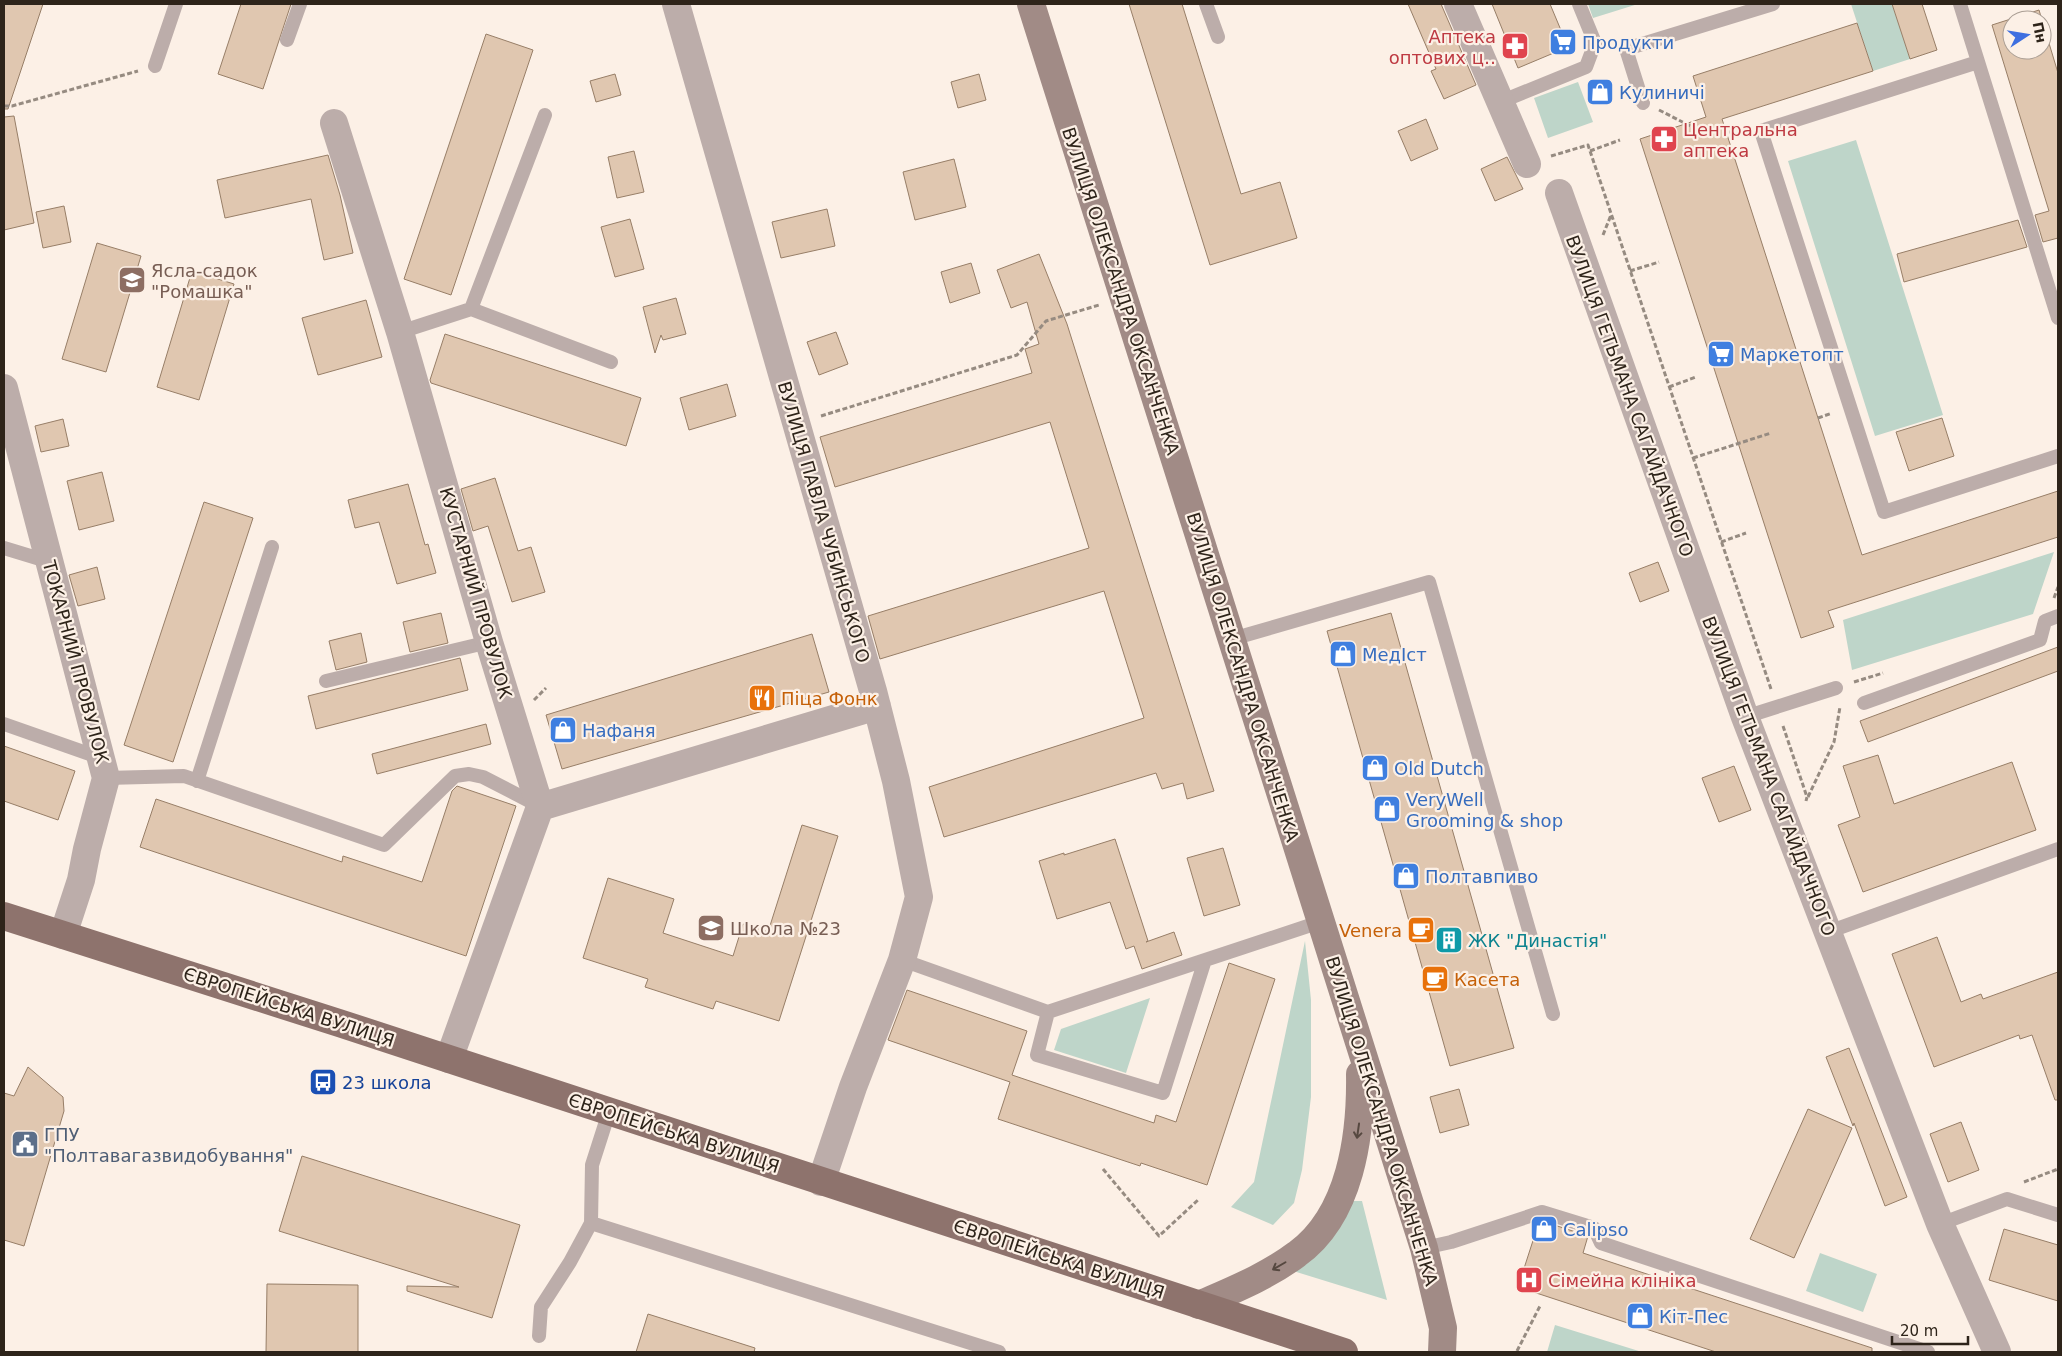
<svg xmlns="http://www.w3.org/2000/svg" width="2062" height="1356" font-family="'DejaVu Sans',sans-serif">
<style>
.green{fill:#bed5c9}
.building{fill:#e0c7b0;stroke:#977e67;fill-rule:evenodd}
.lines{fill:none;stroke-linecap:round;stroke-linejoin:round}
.path{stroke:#968b81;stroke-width:3;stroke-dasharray:5 2.5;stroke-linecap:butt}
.service{stroke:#bcadaa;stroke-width:14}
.minor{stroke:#bcadaa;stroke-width:28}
.secondary{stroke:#a18b86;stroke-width:28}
.primary{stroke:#8e736d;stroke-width:28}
.oneway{stroke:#564840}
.labels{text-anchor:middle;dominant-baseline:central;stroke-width:4.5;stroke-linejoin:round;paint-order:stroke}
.health-label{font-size:18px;fill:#be3a42;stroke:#fcf0e6;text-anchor:start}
.shop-label{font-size:18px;fill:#366cbe;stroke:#fcf0e6;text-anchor:start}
.education-label{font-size:18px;fill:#785e54;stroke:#fcf0e6;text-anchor:start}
.street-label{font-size:18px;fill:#2e241a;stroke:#fcf0e6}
.food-label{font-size:18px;fill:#c56008;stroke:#fcf0e6;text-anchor:start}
.culture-label{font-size:18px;fill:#0d838f;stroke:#fcf0e6;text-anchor:start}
.transit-label{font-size:18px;fill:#164399;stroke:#fcf0e6;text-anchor:start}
.service-label{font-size:18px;fill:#4e5e75;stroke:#fcf0e6;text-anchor:start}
</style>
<rect width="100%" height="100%" fill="#fcf0e6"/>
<!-- green -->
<path class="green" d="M 1588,4 L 1638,4 L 1593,18 Z
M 1851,4 L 1892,4 L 1910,59 L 1873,71 Z
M 1578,82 L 1593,122 L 1548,138 L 1534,98 Z
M 1856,140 L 1943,415 L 1875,436 L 1788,161 Z
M 2054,552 L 2033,614 L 1852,670 L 1843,620 Z
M 1305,941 L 1311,1000 L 1311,1097 L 1302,1170 L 1294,1203 L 1273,1225 L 1231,1207 L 1254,1182 Z
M 1150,998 L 1126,1073 L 1054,1050 L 1061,1029 Z
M 1353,1201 L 1362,1201 L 1387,1300 L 1290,1270 Z
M 1820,1253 L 1877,1274 L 1863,1312 L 1806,1291 Z
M 1555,1325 L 1642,1352 L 1547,1352 Z"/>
<!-- building -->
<path class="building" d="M 4,4 L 43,4 L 8,109 L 4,109 Z
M 241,4 L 291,4 L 263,89 L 218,74 Z
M 1129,4 L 1182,4 L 1241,194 L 1280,182 L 1297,238 L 1210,265 Z
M 1408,4 L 1441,4 L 1476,85 L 1444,99 L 1431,71 L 1436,69 Z
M 1492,4 L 1550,4 L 1568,47 L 1518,68 Z
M 1892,4 L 1922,4 L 1937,50 L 1910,59 Z
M 2039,10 L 2058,73 L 2058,238 L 2043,242 L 2035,215 L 2049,211 L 1992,25 ZM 2012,20 L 2042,20 L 2042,50 L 2012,50 Z
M 1857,23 L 1873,71 L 1722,119 L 1862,555 L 2058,491 L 2058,537 L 1828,611 L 1834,627 L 1801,638 L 1640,139 L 1706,117 L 1693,76 Z
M 486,34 L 533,50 L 451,295 L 404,279 Z
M 615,74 L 621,95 L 596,102 L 590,81 Z
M 979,74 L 986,100 L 958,108 L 951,82 Z
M 14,116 L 34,223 L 4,230 L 4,117 Z
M 1426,119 L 1438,149 L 1411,161 L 1398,131 Z
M 634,151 L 644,192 L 617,198 L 608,157 Z
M 328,155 L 340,195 L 353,253 L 324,260 L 311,199 L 225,218 L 217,180 Z
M 1507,157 L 1523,189 L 1495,201 L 1481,169 Z
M 954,159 L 966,207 L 915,220 L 903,172 Z
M 64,206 L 71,242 L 43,248 L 36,212 Z
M 827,209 L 835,246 L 781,258 L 772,222 Z
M 630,219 L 644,269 L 615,277 L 601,227 Z
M 2018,220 L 2027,247 L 1904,282 L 1897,254 Z
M 97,243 L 141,256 L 106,372 L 62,359 Z
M 1039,254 L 1067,324 L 1214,791 L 1187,799 L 1183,783 L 1162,789 L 1156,773 L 944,837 L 929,787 L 1144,718 L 1104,591 L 880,659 L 868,616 L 1089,548 L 1050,422 L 835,487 L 820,437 L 1032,373 L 1025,349 L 1039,344 L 1027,302 L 1011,308 L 997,270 Z
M 971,263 L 980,293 L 950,303 L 941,272 Z
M 192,271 L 234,284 L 199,400 L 157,387 Z
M 676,298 L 686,334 L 663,340 L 661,335 L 655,353 L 643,307 Z
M 366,300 L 382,357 L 318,375 L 302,318 Z
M 836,332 L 848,364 L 819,375 L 807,342 Z
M 445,334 L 641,398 L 626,446 L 431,383 L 430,380 Z
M 727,384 L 736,416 L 689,430 L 680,398 Z
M 1942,418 L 1954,456 L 1909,471 L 1896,432 Z
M 63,419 L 69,446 L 41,452 L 35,426 Z
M 102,472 L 114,521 L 79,530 L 67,481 Z
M 495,478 L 518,551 L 531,547 L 545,592 L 512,602 L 488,526 L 473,531 L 461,489 Z
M 408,484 L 425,545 L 428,544 L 436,573 L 397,584 L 379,522 L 355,528 L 348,500 Z
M 204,502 L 253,518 L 173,762 L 124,745 Z
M 1658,562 L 1669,591 L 1640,602 L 1629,573 Z
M 97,567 L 105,599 L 78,606 L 69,575 Z
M 441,613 L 448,643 L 410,652 L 403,622 Z
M 1391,613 L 1514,1048 L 1450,1066 L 1327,631 Z
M 361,633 L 367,662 L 336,670 L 329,641 Z
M 812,634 L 829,692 L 562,769 L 546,715 Z
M 2058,647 L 2058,671 L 1868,742 L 1860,721 Z
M 460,658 L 468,690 L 316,729 L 308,696 Z
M 486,724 L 491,744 L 377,774 L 372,754 Z
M 4,746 L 75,771 L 58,820 L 4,801 Z
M 1878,755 L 1894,804 L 2012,762 L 2036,830 L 1863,892 L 1838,825 L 1860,817 L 1843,766 Z
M 1734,766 L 1751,810 L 1719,822 L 1702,778 Z
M 457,786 L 516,806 L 466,956 L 140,847 L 156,799 L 342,862 L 343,856 L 422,882 L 452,791 Z
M 802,825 L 838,836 L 779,1021 L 716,1001 L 713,1009 L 645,987 L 648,979 L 583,958 L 608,878 L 674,899 L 663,933 L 733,956 L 743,924 L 768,932 Z
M 1115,839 L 1148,941 L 1146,942 L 1174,932 L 1182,955 L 1142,969 L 1134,946 L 1126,949 L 1110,902 L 1057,919 L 1039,861 L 1064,853 L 1064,855 Z
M 1223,848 L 1240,905 L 1204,916 L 1187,858 Z
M 1937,937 L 1961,1002 L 1981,994 L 1983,999 L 2058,972 L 2058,1100 L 2055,1100 L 2032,1035 L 2020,1039 L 2019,1035 L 1934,1067 L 1892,954 Z
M 1229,963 L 1275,979 L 1207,1185 L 1141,1163 L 1140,1166 L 998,1119 L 1010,1082 L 888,1040 L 907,990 L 1027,1031 L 1012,1075 L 1154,1123 L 1156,1115 L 1176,1122 Z
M 1849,1048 L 1907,1197 L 1885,1206 L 1854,1123 L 1853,1126 L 1826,1057 Z
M 28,1067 L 63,1097 L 64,1111 L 24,1246 L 4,1240 L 4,1093 L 14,1096 Z
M 1459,1089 L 1469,1125 L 1440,1133 L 1430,1097 Z
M 1808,1109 L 1852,1128 L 1794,1258 L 1750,1239 Z
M 1961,1122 L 1979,1170 L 1948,1182 L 1930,1134 Z
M 302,1156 L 520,1225 L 492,1318 L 407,1291 L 407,1286 L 459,1287 L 279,1231 Z
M 1542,1221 L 1588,1236 L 1583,1253 L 1872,1348 L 1872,1352 L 1716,1352 L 1518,1287 L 1539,1222 Z
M 2004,1229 L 2058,1245 L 2058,1301 L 1989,1280 Z
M 267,1284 L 358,1285 L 358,1352 L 266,1352 Z
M 648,1314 L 755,1348 L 754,1352 L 636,1352 Z"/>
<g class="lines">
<!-- path -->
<path class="path" d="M 4,106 L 12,106 L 138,71
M 1659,110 L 1702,132 L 1711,132
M 1722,132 L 1743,132
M 1590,151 L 1620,140
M 1551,156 L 1588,145 L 1771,689
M 1603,235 L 1611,215
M 1630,271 L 1659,262
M 1669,387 L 1696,377
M 821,416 L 1017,355 L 1046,321 L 1099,305
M 1818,418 L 1832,413
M 1693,458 L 1771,433
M 1721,542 L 1746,533
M 2054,598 L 2058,587
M 1854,682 L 1883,673
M 534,700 L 546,688
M 1783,726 L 1807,797 L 1806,801
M 1808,797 L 1834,742 L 1840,707
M 1103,1169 L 1159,1236 L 1198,1200
M 2024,1182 L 2058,1169
M 1517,1351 L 1540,1306"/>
<!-- service -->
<path class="service" d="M 1206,4 L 1218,37
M 1960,4 L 2058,318
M 287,40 L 300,4
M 1978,62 L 1761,131 L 1884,512 L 2058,456
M 155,66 L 176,4
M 1500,102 L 1586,67 L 1595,43 L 1579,4
M 1643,103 L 1626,49 L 1773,4
M 545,115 L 471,309 L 611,362
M 400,332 L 471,309
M 4,548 L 50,562
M 1232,639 L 1429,582 L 1553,1014
M 326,681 L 489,642
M 1864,703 L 2040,640 L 2045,621 L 2058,616
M 1745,717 L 1836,688
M 4,724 L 101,758
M 106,778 L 184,776 L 384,845 L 455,776 L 469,774 L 483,777 L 539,806
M 197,781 L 272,547
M 1828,932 L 2058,849
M 902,960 L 1048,1012 L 1320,922
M 1048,1012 L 1037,1055 L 1163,1093 L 1205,960
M 609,1112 L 592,1165 L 591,1223 L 999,1352
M 1940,1224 L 2007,1199 L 2058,1215
M 1424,1248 L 1451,1242 L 1542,1212 L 1594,1228 L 1601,1243 L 1928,1352
M 539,1336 L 541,1307 L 570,1262 L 591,1223"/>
<!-- minor -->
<path class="minor" d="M 676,4 L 873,691 L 896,781 L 919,897 L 902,960 L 853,1087 L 821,1182
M 1458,4 L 1527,164
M 334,123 L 400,332 L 489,642 L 540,807 L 449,1059
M 1559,193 L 1745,717 L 1940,1224 L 1997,1352
M 4,388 L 106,778 L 87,849 L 81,880 L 63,935
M 540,807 L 877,706"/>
<!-- secondary -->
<path class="secondary" d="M 1031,4 L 1424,1248 L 1443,1328 L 1442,1352
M 1199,1305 C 1233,1290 1268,1276 1297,1254 C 1351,1215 1361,1135 1360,1074"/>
<!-- primary -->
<path class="primary" d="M 4,916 L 339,1023 L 1344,1352"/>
</g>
<!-- one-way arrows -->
<defs><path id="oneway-shaft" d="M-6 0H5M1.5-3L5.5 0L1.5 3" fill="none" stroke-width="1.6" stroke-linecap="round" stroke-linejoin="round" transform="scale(1.25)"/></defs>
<g class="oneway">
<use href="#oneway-shaft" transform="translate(1358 1131) rotate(98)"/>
<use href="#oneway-shaft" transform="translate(1279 1266) rotate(150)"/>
</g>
<!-- icons -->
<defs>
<g id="supermarket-square" transform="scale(1.4375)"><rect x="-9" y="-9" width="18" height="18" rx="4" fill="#3f7fe0" stroke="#fcf0e6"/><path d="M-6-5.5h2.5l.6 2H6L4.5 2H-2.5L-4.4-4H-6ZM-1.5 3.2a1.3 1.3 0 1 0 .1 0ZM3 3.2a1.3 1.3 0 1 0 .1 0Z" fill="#fff"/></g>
<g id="pharmacy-square" transform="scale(1.4375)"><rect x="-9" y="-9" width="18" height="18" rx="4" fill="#e0444e" stroke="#fcf0e6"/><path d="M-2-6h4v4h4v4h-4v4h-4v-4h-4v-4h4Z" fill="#fff"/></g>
<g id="shop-square" transform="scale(1.4375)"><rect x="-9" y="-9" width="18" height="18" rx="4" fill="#3f7fe0" stroke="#fcf0e6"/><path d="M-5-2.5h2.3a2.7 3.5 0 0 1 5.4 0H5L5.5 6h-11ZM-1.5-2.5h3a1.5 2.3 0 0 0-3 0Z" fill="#fff"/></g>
<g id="school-square" transform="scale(1.4375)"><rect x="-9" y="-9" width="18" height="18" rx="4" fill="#8d6e63" stroke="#fcf0e6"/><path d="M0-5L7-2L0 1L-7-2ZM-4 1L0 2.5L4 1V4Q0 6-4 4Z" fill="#fff"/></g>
<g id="restaurant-square" transform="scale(1.4375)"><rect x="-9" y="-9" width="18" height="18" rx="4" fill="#e8710a" stroke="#fcf0e6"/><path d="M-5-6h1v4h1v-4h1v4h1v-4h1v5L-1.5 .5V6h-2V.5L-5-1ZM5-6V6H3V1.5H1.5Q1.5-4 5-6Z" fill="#fff"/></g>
<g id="cafe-square" transform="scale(1.4375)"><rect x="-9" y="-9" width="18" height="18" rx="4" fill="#e8710a" stroke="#fcf0e6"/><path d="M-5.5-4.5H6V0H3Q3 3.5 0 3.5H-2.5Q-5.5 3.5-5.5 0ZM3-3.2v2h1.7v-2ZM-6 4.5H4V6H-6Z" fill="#fff"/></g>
<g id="building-square" transform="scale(1.4375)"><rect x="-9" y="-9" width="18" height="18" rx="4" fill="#0f9aa8" stroke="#fcf0e6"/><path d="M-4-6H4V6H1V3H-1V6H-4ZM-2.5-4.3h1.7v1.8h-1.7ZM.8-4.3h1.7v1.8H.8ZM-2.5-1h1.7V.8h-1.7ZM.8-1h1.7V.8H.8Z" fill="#fff"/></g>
<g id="bus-square" transform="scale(1.4375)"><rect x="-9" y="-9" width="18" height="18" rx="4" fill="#1a4fb4" stroke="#fcf0e6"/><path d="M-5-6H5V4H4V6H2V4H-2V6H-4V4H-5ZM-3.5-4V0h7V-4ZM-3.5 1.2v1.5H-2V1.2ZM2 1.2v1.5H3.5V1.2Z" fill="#fff"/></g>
<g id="civic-square" transform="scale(1.4375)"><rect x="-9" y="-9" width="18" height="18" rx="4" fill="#5c6f8a" stroke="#fcf0e6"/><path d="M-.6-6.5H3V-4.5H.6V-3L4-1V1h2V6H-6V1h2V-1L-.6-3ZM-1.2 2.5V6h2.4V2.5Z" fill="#fff"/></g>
<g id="hospital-square" transform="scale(1.4375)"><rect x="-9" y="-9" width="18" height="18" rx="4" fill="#e0444e" stroke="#fcf0e6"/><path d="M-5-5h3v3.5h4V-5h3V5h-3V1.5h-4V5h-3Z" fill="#fff"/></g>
</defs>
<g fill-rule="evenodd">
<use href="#supermarket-square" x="1563" y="42"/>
<use href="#pharmacy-square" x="1515" y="46"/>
<use href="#shop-square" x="1600" y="92"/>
<use href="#pharmacy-square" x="1664" y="139"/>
<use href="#school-square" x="132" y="280"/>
<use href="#supermarket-square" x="1721" y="354"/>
<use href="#shop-square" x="1343" y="654"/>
<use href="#restaurant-square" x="762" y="698"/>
<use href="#shop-square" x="563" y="730"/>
<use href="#shop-square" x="1375" y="768"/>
<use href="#shop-square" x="1387" y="809"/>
<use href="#shop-square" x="1406" y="876"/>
<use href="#school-square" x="711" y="928"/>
<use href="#cafe-square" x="1421" y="930"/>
<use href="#building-square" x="1449" y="940"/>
<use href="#cafe-square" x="1435" y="979"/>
<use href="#bus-square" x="323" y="1082"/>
<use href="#civic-square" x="25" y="1144"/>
<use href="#shop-square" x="1544" y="1229"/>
<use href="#hospital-square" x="1529" y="1280"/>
<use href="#shop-square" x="1640" y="1316"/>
</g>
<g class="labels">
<!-- health labels -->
<g class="health-label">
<text x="1496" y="36" text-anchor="end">Аптека<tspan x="1496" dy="21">оптових ц‥</tspan></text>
<text x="1683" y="129">Центральна<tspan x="1683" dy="21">аптека</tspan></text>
<text x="1548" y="1280">Сімейна клініка</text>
</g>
<!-- shop labels -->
<g class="shop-label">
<text x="1582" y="42">Продукти</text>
<text x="1619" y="92">Кулиничі</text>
<text x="1740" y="354">Маркетопт</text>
<text x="1362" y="654">МедІст</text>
<text x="582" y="730">Нафаня</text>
<text x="1394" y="768">Old Dutch</text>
<text x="1406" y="799">VeryWell<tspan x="1406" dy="21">Grooming &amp; shop</tspan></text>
<text x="1425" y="876">Полтавпиво</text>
<text x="1563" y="1229">Calipso</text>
<text x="1659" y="1316">Кіт-Пес</text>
</g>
<!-- education labels -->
<g class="education-label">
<text x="151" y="270">Ясла-садок<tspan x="151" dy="21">"Ромашка"</tspan></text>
<text x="730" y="928">Школа №23</text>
</g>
<!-- street labels -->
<g class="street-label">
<text transform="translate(1121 291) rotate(72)">ВУЛИЦЯ ОЛЕКСАНДРА ОКСАНЧЕНКА</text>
<text transform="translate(1630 396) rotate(70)">ВУЛИЦЯ ГЕТЬМАНА САГАЙДАЧНОГО</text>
<text transform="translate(824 522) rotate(74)">ВУЛИЦЯ ПАВЛА ЧУБИНСЬКОГО</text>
<text transform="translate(476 593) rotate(74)">КУСТАРНИЙ ПРОВУЛОК</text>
<text transform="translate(76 662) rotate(75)">ТОКАРНИЙ ПРОВУЛОК</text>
<text transform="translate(1243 677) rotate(73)">ВУЛИЦЯ ОЛЕКСАНДРА ОКСАНЧЕНКА</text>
<text transform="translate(1769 776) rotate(69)">ВУЛИЦЯ ГЕТЬМАНА САГАЙДАЧНОГО</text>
<text transform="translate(289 1007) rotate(18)">ЄВРОПЕЙСЬКА ВУЛИЦЯ</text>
<text transform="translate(1382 1121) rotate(73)">ВУЛИЦЯ ОЛЕКСАНДРА ОКСАНЧЕНКА</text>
<text transform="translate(674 1133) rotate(18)">ЄВРОПЕЙСЬКА ВУЛИЦЯ</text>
<text transform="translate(1059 1259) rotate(18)">ЄВРОПЕЙСЬКА ВУЛИЦЯ</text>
</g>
<!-- food labels -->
<g class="food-label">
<text x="781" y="698">Піца Фонк</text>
<text x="1402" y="930" text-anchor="end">Venera</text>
<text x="1454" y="979">Касета</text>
</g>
<!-- culture labels -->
<g class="culture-label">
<text x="1468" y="940">ЖК "Династія"</text>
</g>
<!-- transit labels -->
<g class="transit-label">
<text x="342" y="1082">23 школа</text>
</g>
<!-- service labels -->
<g class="service-label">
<text x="44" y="1134">ГПУ<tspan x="44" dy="21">"Полтавагазвидобування"</tspan></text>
</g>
</g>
<!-- border -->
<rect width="2062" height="1356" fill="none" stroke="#2e241a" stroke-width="10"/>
<!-- north arrow -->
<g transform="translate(2027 35) rotate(78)"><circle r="24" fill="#fcf0e6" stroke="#aa9e94"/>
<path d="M0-4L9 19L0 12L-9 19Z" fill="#3e6fe0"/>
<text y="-8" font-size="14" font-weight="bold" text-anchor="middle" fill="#2e241a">Пн</text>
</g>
<!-- scale -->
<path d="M1892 1336v8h76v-8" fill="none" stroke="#2e241a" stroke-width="2.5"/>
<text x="1900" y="1336" font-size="15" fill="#2e241a" stroke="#fcf0e6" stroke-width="4" paint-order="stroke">20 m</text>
</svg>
